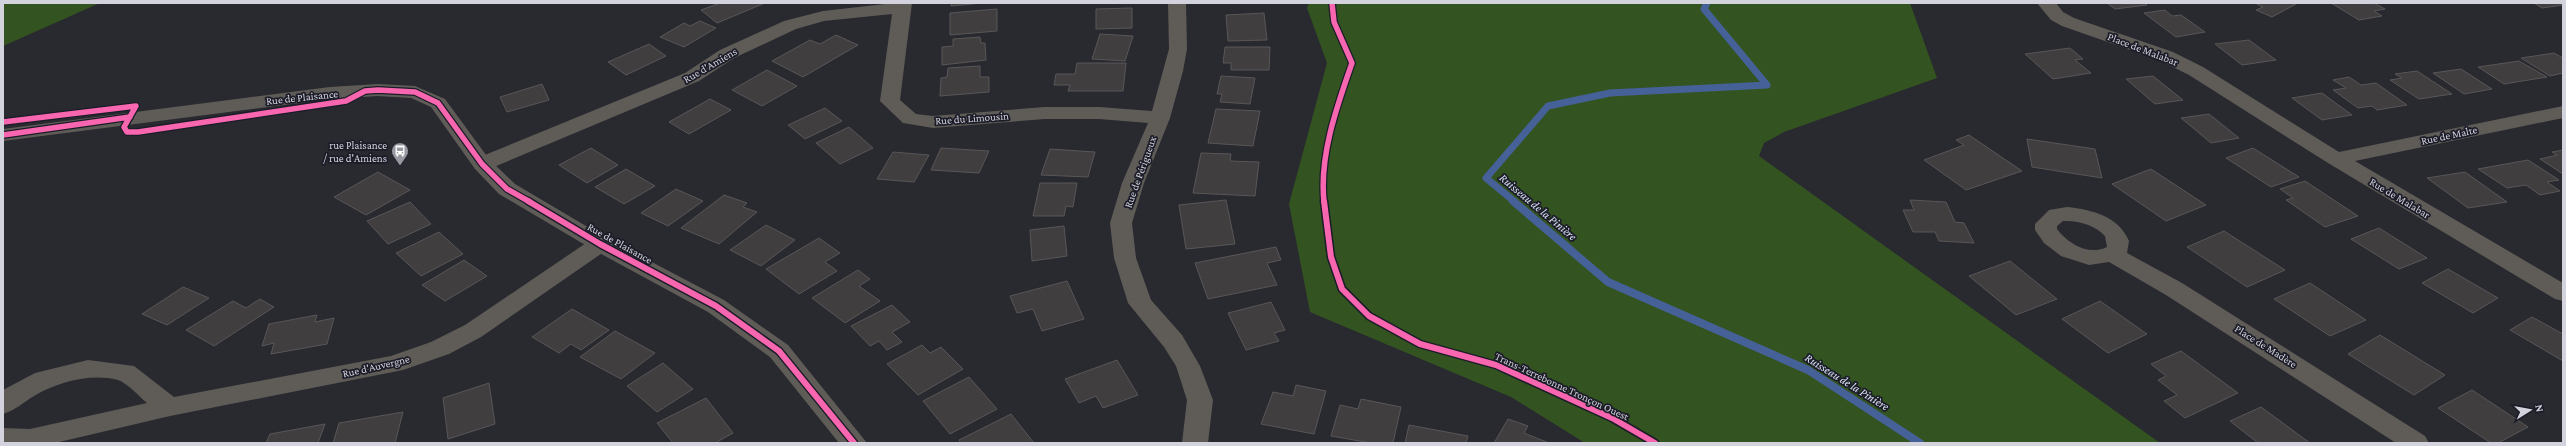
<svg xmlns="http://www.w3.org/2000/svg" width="2566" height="446" font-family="'Crimson Pro',serif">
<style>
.forest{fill:#335420}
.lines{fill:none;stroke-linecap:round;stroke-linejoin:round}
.stream-far1{stroke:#466198;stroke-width:7}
.stream{stroke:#466198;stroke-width:8}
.building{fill:#403e3f;stroke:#595657}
.minor{fill:#5f5c57;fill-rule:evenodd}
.tertiary{fill:#5f5c57;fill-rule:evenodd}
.cycleway-far1-casing{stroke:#1c1c29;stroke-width:8}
.cycleway-casing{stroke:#1c1c29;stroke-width:9}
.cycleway-far1{stroke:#f766af;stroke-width:5.5}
.cycleway{stroke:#f766af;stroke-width:6}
.labels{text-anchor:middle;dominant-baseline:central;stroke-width:3.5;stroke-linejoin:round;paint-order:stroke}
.street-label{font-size:11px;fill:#d2d3dc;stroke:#1c1c29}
.poi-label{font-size:11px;fill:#d2d3dc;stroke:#1c1c29;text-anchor:end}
.water-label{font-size:12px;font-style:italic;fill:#d7e1f2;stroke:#1c1c29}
</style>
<rect width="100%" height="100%" fill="#292930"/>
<!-- forest -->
<path class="forest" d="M 3,3 L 100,3 L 3,46 Z
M 1309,3 L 1910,3 L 1937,78 L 1784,132 L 1764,143 L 1759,156 L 2160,443 L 1585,443 L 1511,397 L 1310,312 L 1289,204 L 1327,63 L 1307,8 Z"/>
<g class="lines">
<!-- stream-far1 -->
<path class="stream-far1" d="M 1515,202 L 1486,178 L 1548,106 L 1610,93 L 1767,85 L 1704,9 L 1707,3"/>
<!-- stream -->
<path class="stream" d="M 1513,201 L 1608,282 L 1808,370 L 1920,443"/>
</g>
<!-- building -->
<path class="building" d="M 720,3 L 765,3 L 717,23 L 701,10 Z
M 951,3 L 983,3 L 951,6 Z
M 2107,3 L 2145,3 L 2147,5 L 2115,9 Z
M 2255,3 L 2294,3 L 2296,4 L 2272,17 L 2256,10 L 2263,7 Z
M 2331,3 L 2374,3 L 2385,9 L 2374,11 L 2382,16 L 2359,20 Z
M 2534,3 L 2563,3 L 2563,5 L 2542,8 Z
M 1132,8 L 1132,28 L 1096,29 L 1096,9 Z
M 997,9 L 997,31 L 950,35 L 950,13 Z
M 2165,10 L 2172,16 L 2181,15 L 2205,32 L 2176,37 L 2144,13 Z
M 1264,13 L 1267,40 L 1228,41 L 1226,15 Z
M 700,21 L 716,28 L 684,47 L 660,37 L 684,23 L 690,26 Z
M 1100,34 L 1133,36 L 1125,61 L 1092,59 Z
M 836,35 L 858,45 L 803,77 L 772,61 L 810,40 L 820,44 Z
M 980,37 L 981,43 L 985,43 L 986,60 L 942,65 L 942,47 L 953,46 L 953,39 Z
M 2249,40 L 2276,60 L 2242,65 L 2215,44 Z
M 649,44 L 666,56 L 626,75 L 608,62 Z
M 1225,47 L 1270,47 L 1269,70 L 1231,70 L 1231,63 L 1223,63 Z
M 2070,48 L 2083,59 L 2075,60 L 2091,73 L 2053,79 L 2025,54 Z
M 2554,53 L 2563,58 L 2563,73 L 2550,76 L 2521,58 Z
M 2519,61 L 2547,77 L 2504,84 L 2478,67 Z
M 1077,63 L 1126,63 L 1123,91 L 1068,91 L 1070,85 L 1054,85 L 1056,74 L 1075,74 Z
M 980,66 L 980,77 L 989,77 L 989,92 L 940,96 L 941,78 L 947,77 L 948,68 Z
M 2461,69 L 2492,89 L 2464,94 L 2433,73 Z
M 767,70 L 797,86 L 762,106 L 732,90 Z
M 2417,71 L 2452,94 L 2419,99 L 2390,80 L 2402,78 L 2395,74 Z
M 1221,76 L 1255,78 L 1250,104 L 1220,102 L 1222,94 L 1217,94 Z
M 2153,76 L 2183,100 L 2155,104 L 2126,79 Z
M 2349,77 L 2361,85 L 2376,83 L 2407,105 L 2377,110 L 2372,106 L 2358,108 L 2333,90 L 2346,88 L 2333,80 Z
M 542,84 L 549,100 L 507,112 L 500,97 Z
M 2322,93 L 2352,115 L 2322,120 L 2292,98 Z
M 710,99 L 731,110 L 689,134 L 669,122 Z
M 825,108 L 842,121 L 805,139 L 788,125 Z
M 1216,109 L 1260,111 L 1253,146 L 1208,143 Z
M 2209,114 L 2239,138 L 2211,143 L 2181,118 Z
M 849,127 L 873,148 L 840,164 L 816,143 Z
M 1969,135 L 2022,171 L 1966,190 L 1924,160 L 1964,145 L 1956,140 Z
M 2027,139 L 2095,149 L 2102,178 L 2032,167 Z
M 591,148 L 618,165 L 587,183 L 559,165 Z
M 941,148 L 989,151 L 979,173 L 931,170 Z
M 2253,148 L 2299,177 L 2271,187 L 2226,158 Z
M 1050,149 L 1095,152 L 1088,177 L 1041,175 Z
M 2563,150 L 2563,174 L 2540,159 L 2557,155 L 2552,152 Z
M 893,152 L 929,155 L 914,182 L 877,179 Z
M 1201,153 L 1231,154 L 1230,161 L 1259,162 L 1255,196 L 1193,193 Z
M 2528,160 L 2559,180 L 2547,182 L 2560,191 L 2540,195 L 2526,185 L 2507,188 L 2478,169 Z
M 626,169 L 655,186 L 624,204 L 595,187 Z
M 2151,169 L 2206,205 L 2166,221 L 2112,184 Z
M 378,172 L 410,190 L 366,215 L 334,197 Z
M 2465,172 L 2507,202 L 2468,208 L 2427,178 Z
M 2305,181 L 2358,216 L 2325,227 L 2286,200 L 2293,198 L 2280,189 Z
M 1040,183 L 1077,183 L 1073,207 L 1066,206 L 1064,216 L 1033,216 Z
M 676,189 L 703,201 L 668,226 L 641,213 Z
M 724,195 L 747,203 L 743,207 L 757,212 L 719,244 L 681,228 Z
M 1226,200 L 1235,244 L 1186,249 L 1179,205 Z
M 1910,200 L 1946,202 L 1955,222 L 1964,223 L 1974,243 L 1939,241 L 1935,232 L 1913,232 L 1903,210 L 1914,210 Z
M 410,202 L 431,224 L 388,244 L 367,221 Z
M 766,225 L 795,240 L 761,266 L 730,250 Z
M 1064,226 L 1067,256 L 1032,261 L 1030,230 Z
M 2379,228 L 2427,258 L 2399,269 L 2351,239 Z
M 2224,231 L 2285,270 L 2247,287 L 2187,247 Z
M 439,232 L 463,254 L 421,276 L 396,253 Z
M 819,238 L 840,253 L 825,262 L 837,271 L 799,294 L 766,269 Z
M 1276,247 L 1281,260 L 1267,263 L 1277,285 L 1208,299 L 1195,263 Z
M 464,260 L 487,276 L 445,301 L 422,285 Z
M 2010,261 L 2057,299 L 2016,315 L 1969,276 Z
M 2448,269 L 2498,298 L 2473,313 L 2422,283 Z
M 858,270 L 870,279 L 859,286 L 880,301 L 845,323 L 812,298 Z
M 1067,281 L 1084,319 L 1042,331 L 1033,309 L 1017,313 L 1010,296 Z
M 2310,283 L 2366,320 L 2330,336 L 2274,299 Z
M 183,287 L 209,298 L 167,325 L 142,314 Z
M 260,299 L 274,307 L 214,346 L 186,330 L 233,301 L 246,308 Z
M 2100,301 L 2147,334 L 2108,353 L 2062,319 Z
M 1271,302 L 1285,330 L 1274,333 L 1279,341 L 1246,350 L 1228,313 Z
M 892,305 L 910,322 L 892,332 L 902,342 L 887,350 L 879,341 L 870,346 L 851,326 Z
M 572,309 L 609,330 L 581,350 L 571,344 L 559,353 L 532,337 Z
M 317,315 L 315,322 L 334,318 L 327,344 L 271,354 L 274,343 L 262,346 L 269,324 Z
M 2532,317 L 2563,334 L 2563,361 L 2510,330 Z
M 615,331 L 655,353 L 621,379 L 580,357 Z
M 2380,335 L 2445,375 L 2414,395 L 2348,354 Z
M 922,345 L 930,353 L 941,347 L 963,369 L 918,395 L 887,364 Z
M 2181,351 L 2238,393 L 2185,418 L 2164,401 L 2177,395 L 2158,380 L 2166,376 L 2151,364 Z
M 1117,360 L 1138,395 L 1103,408 L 1096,396 L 1079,403 L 1065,379 Z
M 663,363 L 693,389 L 657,412 L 627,386 Z
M 969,377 L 997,409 L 950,434 L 923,401 Z
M 489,383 L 495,424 L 448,439 L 443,398 Z
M 1296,385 L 1326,391 L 1314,434 L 1261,424 L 1273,392 L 1293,396 Z
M 2472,390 L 2528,427 L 2498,443 L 2491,443 L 2438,408 Z
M 706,398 L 733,433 L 715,443 L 673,443 L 657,423 Z
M 1361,399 L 1401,407 L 1393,443 L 1371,443 L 1331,436 L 1340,405 L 1358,409 Z
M 2261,407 L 2310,443 L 2258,443 L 2230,421 Z
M 403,412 L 395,443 L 333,443 L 339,423 Z
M 1011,414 L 1034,443 L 961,443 L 959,440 Z
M 1508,419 L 1528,426 L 1524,433 L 1549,443 L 1494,443 Z
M 325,424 L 318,443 L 266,443 L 270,434 Z
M 1409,425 L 1468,436 L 1466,443 L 1405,443 Z"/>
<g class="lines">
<!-- minor -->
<path class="minor" d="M 894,3 L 912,3 L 900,100 L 916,114 L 933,116 L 1045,107 L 1099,107 L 1152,111 L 1169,49 L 1168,3 L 1186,3 L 1187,49 L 1183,71 L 1170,118 L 1144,183 L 1132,223 L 1136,258 L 1151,300 L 1182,335 L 1200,366 L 1213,400 L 1208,443 L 1182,443 L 1187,400 L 1176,366 L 1164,347 L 1128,303 L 1114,258 L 1110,223 L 1122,183 L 1148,123 L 1099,119 L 1045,119 L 933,128 L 903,123 L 880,101 L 892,14 L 824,21 L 796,29 L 734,58 L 699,81 L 489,169 L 482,170 L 475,169 L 472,164 L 475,159 L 685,73 L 720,50 L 784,21 L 823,11 Z
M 2037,3 L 2056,3 L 2063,12 L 2074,18 L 2173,52 L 2203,67 L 2339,152 L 2563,106 L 2563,118 L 2355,161 L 2563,283 L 2563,301 L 2555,299 L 2328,163 L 2189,75 L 2159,60 L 2062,26 L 2051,20 Z
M 2067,207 C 2093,210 2118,216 2129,241 L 2127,253 L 2182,283 L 2425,436 L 2429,443 L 2396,443 L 2166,295 L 2109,262 L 2089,265 L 2061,256 L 2044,243 L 2035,230 L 2035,224 L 2049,210 ZM 2063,221 C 2078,220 2095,225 2105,236 L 2107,247 C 2089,256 2068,244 2057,229 L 2057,226 Z
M 600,237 L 608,239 L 611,244 L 608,249 L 481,337 L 449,354 L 403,370 L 170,416 L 55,443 L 3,443 L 3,428 L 30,429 L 147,403 C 139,396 127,383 118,380 C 90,373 58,382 34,396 C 24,402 14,411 3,414 L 3,390 L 35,373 L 88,360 L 134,366 L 174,397 L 391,356 L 431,342 L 465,325 L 592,239 Z"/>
<!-- tertiary -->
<path class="tertiary" d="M 378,84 L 415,86 L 445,99 L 489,159 L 515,184 L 608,239 L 724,300 L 788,345 L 867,443 L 839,443 L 770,357 L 708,312 L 592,249 L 499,194 L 475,169 L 431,107 L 411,98 L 378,96 L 330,99 L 3,141 L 3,129 L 330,87 Z"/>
<!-- cycleway-far1 casing -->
<g class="cycleway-far1-casing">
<path id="cycleway-far1" d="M 3,122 L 136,106 L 124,127 L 127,132 L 138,132 L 346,101 L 365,91 L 378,90 L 415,92 L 438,103 L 482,164 L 507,189 L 530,202
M 3,135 L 130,117
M 1324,202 C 1319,156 1337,106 1352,63 L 1334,22 L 1332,3"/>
</g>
<!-- cycleway casing -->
<g class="cycleway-casing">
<path id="cycleway" d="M 528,201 L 600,244 L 716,306 L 779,351 L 854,443
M 1324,201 L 1331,257 L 1342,289 L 1369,316 L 1420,344 L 1496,365 L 1612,418 L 1655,443"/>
</g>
<!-- cycleway-far1 -->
<use href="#cycleway-far1" class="cycleway-far1"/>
<!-- cycleway -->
<use href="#cycleway" class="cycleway"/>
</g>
<!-- icons -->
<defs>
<g id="bus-pin" transform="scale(0.9)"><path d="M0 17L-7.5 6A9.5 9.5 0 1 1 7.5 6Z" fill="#9798a0" stroke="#1c1c29"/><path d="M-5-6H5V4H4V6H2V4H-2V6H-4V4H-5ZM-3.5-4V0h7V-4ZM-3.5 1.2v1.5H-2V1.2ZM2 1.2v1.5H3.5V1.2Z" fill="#fff"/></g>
</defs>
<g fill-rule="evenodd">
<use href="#bus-pin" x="400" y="151"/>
</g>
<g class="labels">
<!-- street labels -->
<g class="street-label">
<text transform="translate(2143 49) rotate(21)">Place de Malabar</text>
<text transform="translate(710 65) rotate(-30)">Rue d'Amiens</text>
<text transform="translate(302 97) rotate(-6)">Rue de Plaisance</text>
<text transform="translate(972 118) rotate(-4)">Rue du Limousin</text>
<text transform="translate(2449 135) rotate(-12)">Rue de Malte</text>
<text transform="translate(1140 172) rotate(-70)">Rue de Périgueux</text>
<text transform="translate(2400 198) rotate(31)">Rue de Malabar</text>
<text transform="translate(620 243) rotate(29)">Rue de Plaisance</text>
<text transform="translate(2266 346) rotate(32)">Place de Madère</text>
<text transform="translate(376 366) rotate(-13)">Rue d'Auvergne</text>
<text transform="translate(1562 386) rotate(25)">Trans-Terrebonne Tronçon Ouest</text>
</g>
<!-- poi labels -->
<g class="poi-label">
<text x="387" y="145">rue Plaisance<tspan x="387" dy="13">/ rue d'Amiens</tspan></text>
</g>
<!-- water labels -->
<g class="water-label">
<text transform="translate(1538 207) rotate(40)">Ruisseau de la Pinière</text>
<text transform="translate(1847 382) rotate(32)">Ruisseau de la Pinière</text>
</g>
</g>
<!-- border -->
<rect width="2566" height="446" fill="none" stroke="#d2d3dc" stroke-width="8"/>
<!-- north arrow -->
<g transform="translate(2530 410) rotate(79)" stroke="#1c1c29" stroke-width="3" paint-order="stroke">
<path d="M0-3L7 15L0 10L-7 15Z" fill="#d2d3dc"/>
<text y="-6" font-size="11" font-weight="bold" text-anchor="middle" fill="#d2d3dc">N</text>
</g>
</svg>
